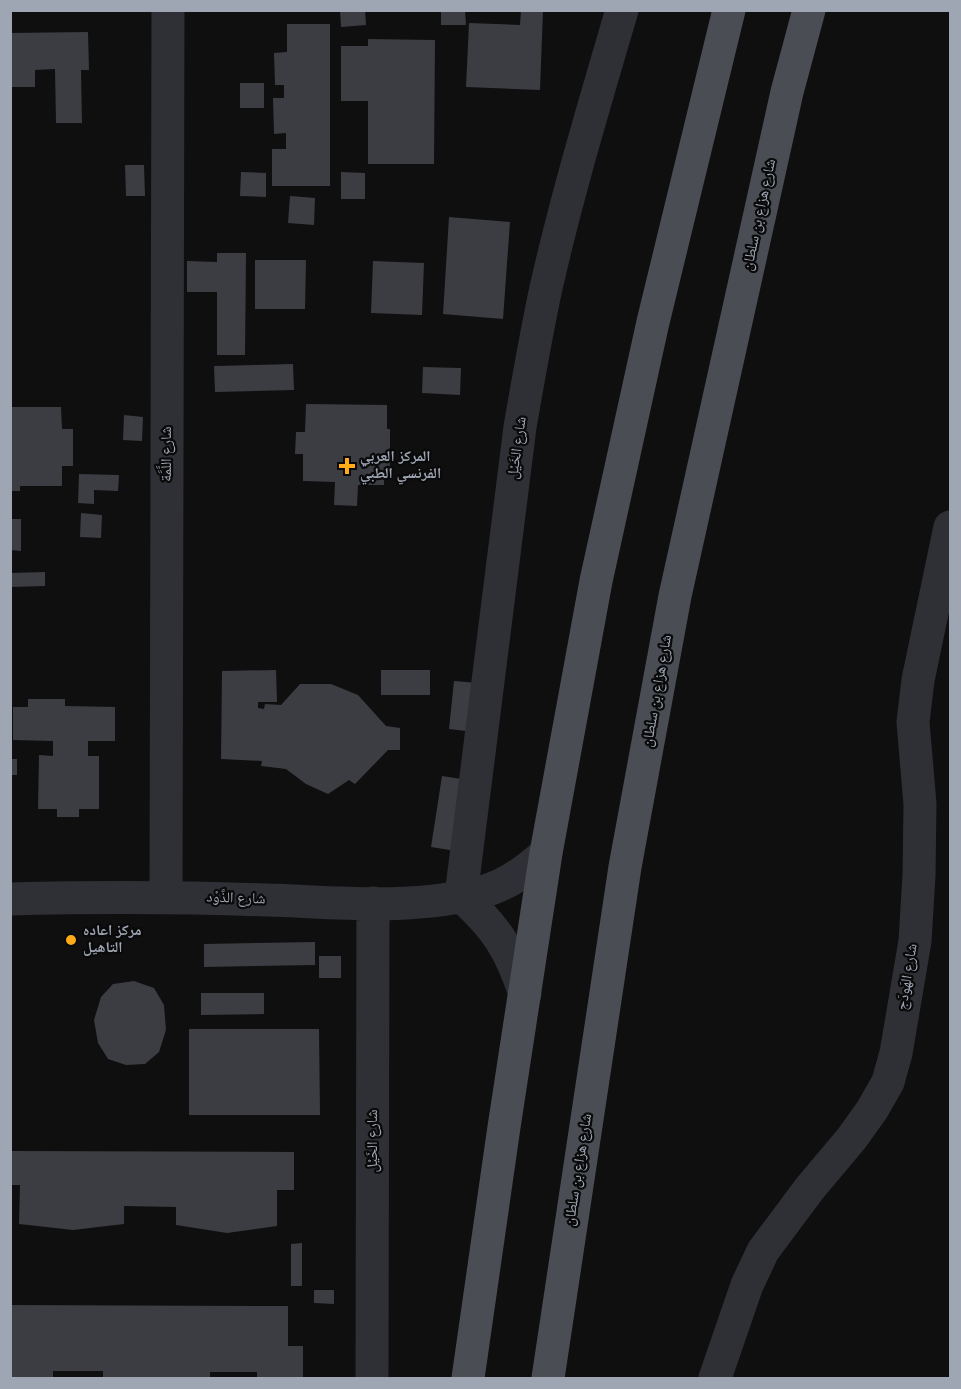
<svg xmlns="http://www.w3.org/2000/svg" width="961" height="1389" font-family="Overpass,'Noto Naskh Arabic',sans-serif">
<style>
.building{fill:#3c3d43}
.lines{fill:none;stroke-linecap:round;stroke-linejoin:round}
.minor{stroke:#2f3035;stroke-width:33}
.major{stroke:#4b4d55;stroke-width:33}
.poi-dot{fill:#ffab18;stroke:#0a0a0b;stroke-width:2}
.labels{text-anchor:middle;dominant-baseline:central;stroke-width:4.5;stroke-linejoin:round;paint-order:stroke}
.street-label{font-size:15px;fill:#9ea5b3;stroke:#0a0a0b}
.poi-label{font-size:15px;font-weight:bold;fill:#9ea5b3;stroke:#0a0a0b;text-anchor:start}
</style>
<rect width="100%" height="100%" fill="#0f0f10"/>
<!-- building -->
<path class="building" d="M 340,10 L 365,10 L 366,25 L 341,27 Z
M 441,10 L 465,10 L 466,25 L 441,25 Z
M 521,10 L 543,10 L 540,90 L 466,87 L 469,23 L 520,25 Z
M 287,24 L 330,24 L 330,186 L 272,186 L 272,149 L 286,149 L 286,133 L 274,134 L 273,98 L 284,98 L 284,85 L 275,85 L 274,53 L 287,52 Z
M 88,32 L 89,70 L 81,70 L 82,123 L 56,123 L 55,69 L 35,70 L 35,87 L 10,87 L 10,33 Z
M 368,39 L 435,40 L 434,164 L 368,164 L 368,101 L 341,101 L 341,46 L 368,46 Z
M 240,83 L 264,83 L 264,108 L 240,108 Z
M 125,165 L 144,165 L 145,196 L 126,196 Z
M 241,172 L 266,173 L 266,197 L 240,196 Z
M 341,172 L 365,173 L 365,199 L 341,199 Z
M 290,196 L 315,198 L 314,225 L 288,223 Z
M 449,217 L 510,222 L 503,319 L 443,314 Z
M 217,253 L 246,253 L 245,355 L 217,355 L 217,292 L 187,292 L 187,261 L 217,262 Z
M 255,260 L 306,260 L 305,309 L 255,309 Z
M 373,261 L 424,263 L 422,315 L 371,313 Z
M 293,364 L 294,390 L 215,392 L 214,366 Z
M 423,367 L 461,368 L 460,395 L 422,393 Z
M 306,404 L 387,405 L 387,429 L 390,429 L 390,479 L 384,478 L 384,485 L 358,485 L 357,506 L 334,505 L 335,482 L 303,481 L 303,454 L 295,454 L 296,432 L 305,432 Z
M 10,407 L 61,407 L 62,429 L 73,429 L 73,466 L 62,466 L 62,486 L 20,486 L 20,491 L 10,491 Z
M 124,415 L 143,417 L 142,441 L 123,440 Z
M 79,474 L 119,475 L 118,491 L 94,490 L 94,504 L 78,503 Z
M 81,513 L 102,515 L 101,538 L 80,537 Z
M 10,519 L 21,519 L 21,551 L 10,550 Z
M 45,572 L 45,586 L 10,587 L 10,573 Z
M 276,670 L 277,702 L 258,702 L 258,708 L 264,709 L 265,704 L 281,705 L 300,684 L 331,684 L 358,695 L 386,726 L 400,728 L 400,750 L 388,750 L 355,784 L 349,780 L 328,794 L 306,784 L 286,769 L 261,766 L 262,761 L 221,759 L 222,671 Z
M 381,670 L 430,670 L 430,695 L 381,695 Z
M 454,681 L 478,683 L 474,732 L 449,729 Z
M 28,699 L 65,699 L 65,706 L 115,707 L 115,741 L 88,741 L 88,756 L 99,756 L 99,809 L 79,809 L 79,817 L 57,817 L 57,809 L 38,809 L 39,755 L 53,756 L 53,741 L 13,740 L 13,707 L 28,707 Z
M 10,759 L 17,759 L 17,775 L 10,775 Z
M 442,776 L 468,780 L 456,851 L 431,847 Z
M 315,942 L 315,965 L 204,967 L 204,944 Z
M 319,956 L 341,956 L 341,978 L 319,978 Z
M 134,981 L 154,988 L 164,1005 L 166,1030 L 159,1052 L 145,1064 L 126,1065 L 108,1059 L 98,1043 L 94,1020 L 101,997 L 113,984 Z
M 201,993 L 264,993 L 264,1014 L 201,1015 Z
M 189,1029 L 319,1029 L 320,1115 L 189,1115 Z
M 10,1151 L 294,1152 L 294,1190 L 277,1190 L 277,1226 L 227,1233 L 176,1225 L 176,1207 L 124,1206 L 124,1224 L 73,1230 L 19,1224 L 20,1185 L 10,1185 Z
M 302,1243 L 302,1286 L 291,1286 L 291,1244 Z
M 314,1290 L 334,1290 L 334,1304 L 314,1303 Z
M 11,1305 L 288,1306 L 288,1346 L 303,1346 L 303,1378 L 257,1378 L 257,1372 L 210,1372 L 210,1378 L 103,1378 L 103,1371 L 53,1371 L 53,1378 L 11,1378 Z"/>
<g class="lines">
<!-- minor -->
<path class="minor" d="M 461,896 L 520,427 C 528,381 536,334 546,288 C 567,195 595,102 622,10
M 461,896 C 496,927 510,949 525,994
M 166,897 L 168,10
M 10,899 C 96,897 181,897 266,900 C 338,902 415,911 485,891 C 509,884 528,869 546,853
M 372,1378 L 373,903
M 715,1378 L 747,1285 L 763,1251 L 810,1188 L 852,1138 L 872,1110 L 888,1082 L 896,1053 L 915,941 L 919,875 L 920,804 L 913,722 L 918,680 L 950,527"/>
<!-- major -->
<path class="major" d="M 468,1378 L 504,1127 L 546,853 L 596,581 L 653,322 L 729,10
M 548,1378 L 625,867 L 675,596 L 787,92 L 809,10"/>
</g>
<!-- markers -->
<g class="poi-dot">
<path d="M344 457h6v6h6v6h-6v6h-6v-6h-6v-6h6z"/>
<circle cx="71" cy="940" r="6"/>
</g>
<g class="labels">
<!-- street labels -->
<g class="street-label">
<text transform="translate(760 215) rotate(-78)">شارع هزاع بن سلطان</text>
<text transform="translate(518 448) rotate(-82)">شارع الخَيْل</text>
<text transform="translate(167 454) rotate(-90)">شارع اللَّمَّة</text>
<text transform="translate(658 691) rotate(-80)">شارع هزاع بن سلطان</text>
<text transform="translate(236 899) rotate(2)">شارع الذَّوْد</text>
<text transform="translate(908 977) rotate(-81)">شارع الهَودَج</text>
<text transform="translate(373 1141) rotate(-90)">شارع الخَيْل</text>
<text transform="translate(579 1170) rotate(-81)">شارع هزاع بن سلطان</text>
</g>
<!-- poi labels -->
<g class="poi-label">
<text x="360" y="457">المركز العربي<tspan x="360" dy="17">الفرنسي الطبي</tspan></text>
<text x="83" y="931">مركز اعاده<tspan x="83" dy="17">التاهيل</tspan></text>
</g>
</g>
<!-- border -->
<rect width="961" height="1389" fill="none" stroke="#9ea5b3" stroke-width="24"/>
</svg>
